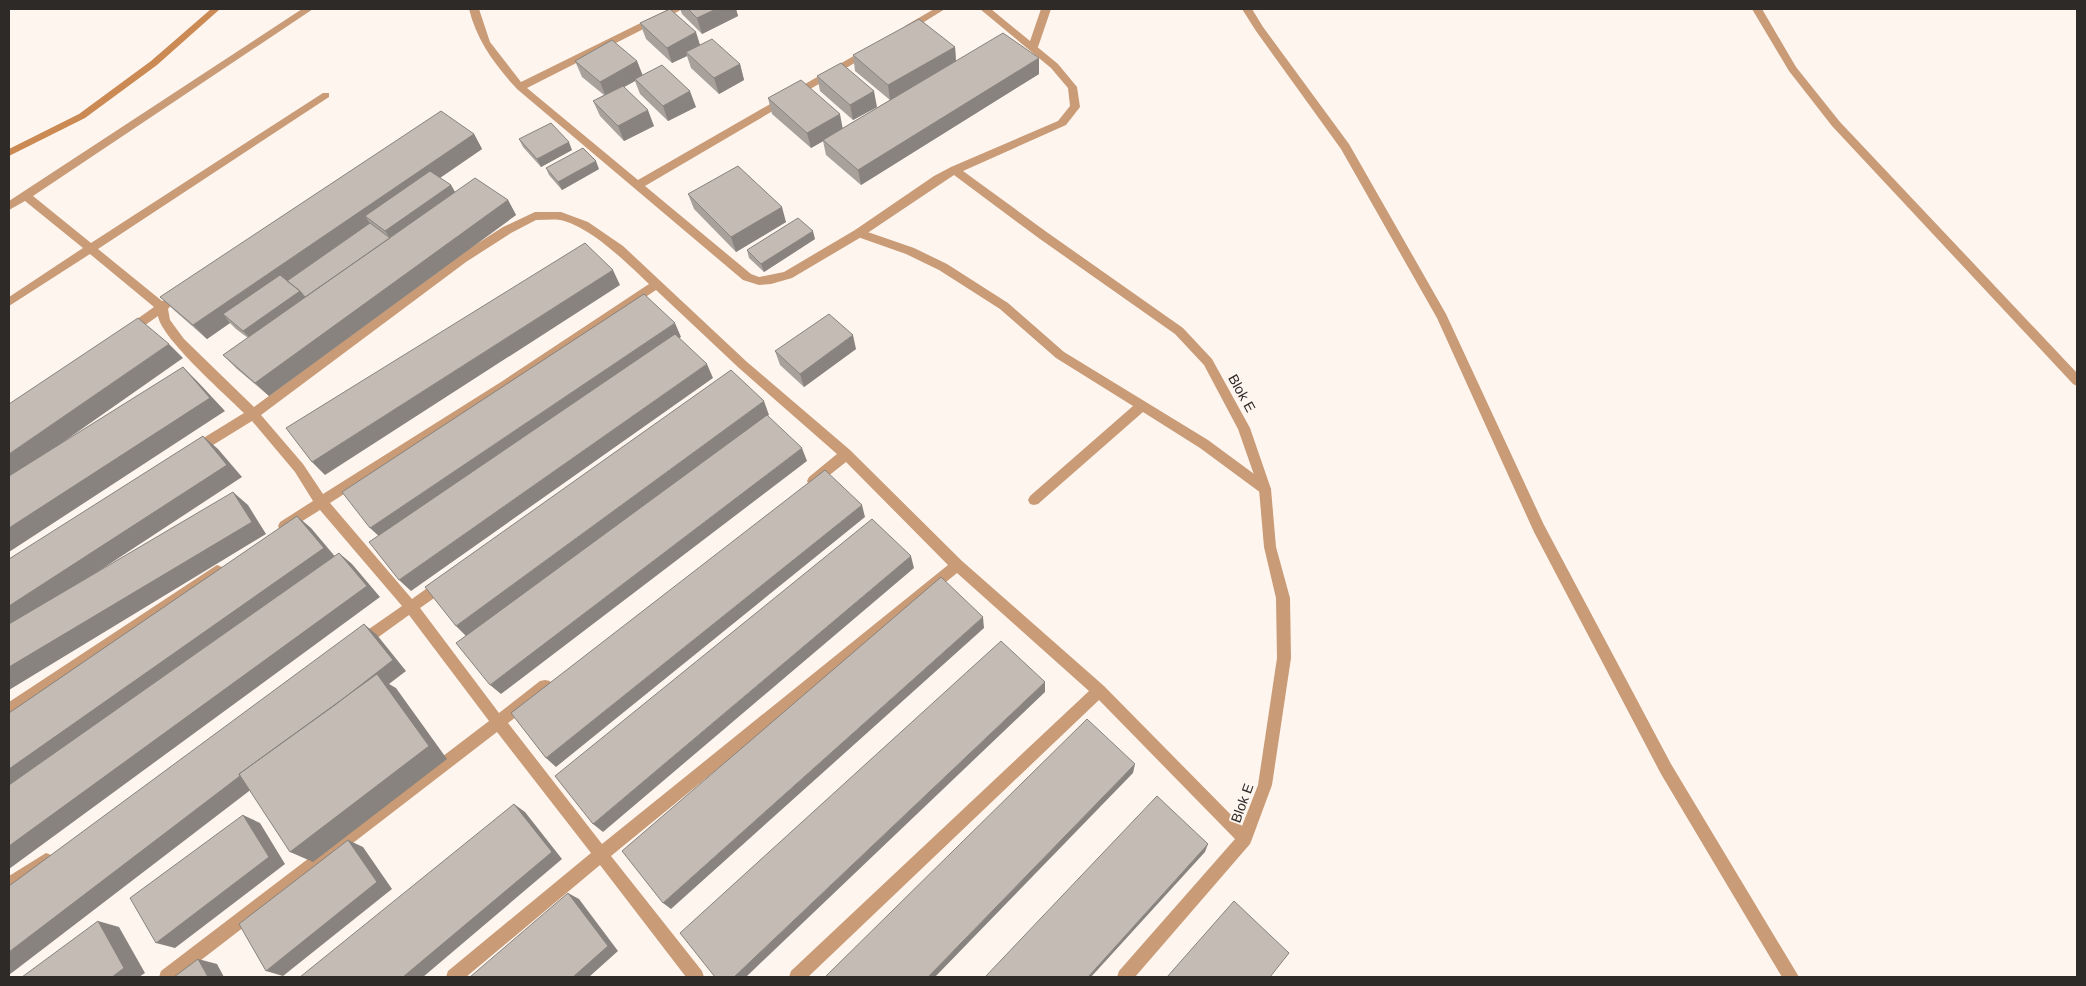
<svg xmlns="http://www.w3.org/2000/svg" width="2086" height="986" font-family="Helvetica,sans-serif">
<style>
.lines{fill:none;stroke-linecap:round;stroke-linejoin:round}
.stream{fill:#cb8a54;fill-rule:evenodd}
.service{fill:#c99b76;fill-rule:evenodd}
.minor{fill:#c99b76;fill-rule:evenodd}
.tertiary{fill:#c99b76;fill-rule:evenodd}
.wall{fill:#a8a19b}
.shaded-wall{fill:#88837e}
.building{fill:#c3bbb4;stroke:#88837e}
.labels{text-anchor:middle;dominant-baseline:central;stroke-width:4;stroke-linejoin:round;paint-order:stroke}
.street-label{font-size:14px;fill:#2d2a28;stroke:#fef5ef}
</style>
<rect width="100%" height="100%" fill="#fef5ef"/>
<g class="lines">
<!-- stream -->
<path class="stream" d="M 211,9 L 220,9 L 157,65 L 85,118 L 9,156 L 9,149 L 79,114 L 151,61 Z"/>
<!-- service -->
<path class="service" d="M 1041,9 L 1051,9 L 1038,47 L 1033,50 L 1028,47 Z
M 859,229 L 914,248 L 947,264 L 1008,303 L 1064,352 L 1208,440 L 1269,485 L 1271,489 L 1269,493 L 1265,494 L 1261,493 L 1200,448 L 1143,412 L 1038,504 L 1034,505 L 1030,504 L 1028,500 L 1030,496 L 1133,406 L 1056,358 L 1000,309 L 939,270 L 906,254 L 855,236 L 854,233 L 855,230 Z"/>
<!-- minor -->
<path class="minor" d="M 302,9 L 313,9 L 33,196 L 91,243 L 323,93 L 329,93 L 329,97 L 98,249 L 162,301 L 170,301 L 172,304 L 168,309 L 170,320 L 184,339 L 254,407 L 458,256 L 503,227 L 535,212 L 561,212 L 588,222 L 623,246 L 747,362 L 850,450 L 962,561 L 1104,686 L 1242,826 L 1258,785 L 1277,658 L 1276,598 L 1264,547 L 1259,489 L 1238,429 L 1204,365 L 1175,334 L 1040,239 L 954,175 L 863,236 L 792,278 L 771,284 L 759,285 L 743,280 L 517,89 C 495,65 477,41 469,9 L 479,9 L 490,42 L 521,82 L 669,9 L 681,9 L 679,11 L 527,88 L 638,180 L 864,50 L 870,50 L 870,54 L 645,186 L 751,274 L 759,277 L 784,272 L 855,230 L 934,176 L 951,167 L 1058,121 L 1070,106 L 1068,88 L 1051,68 L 980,9 L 991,9 L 1058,64 L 1077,87 L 1080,107 L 1066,125 L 963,171 L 1048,233 L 1183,328 L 1212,359 L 1250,428 L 1271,489 L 1276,547 L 1290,598 L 1291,658 L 1272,785 L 1252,839 L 1250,844 L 1135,977 L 1117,977 L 1119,971 L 1235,839 L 1099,700 L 808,977 L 789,977 L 791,971 L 1089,691 L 957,573 L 611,856 L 702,971 L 704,977 L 686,977 L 600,865 L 466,977 L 446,977 L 448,971 L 591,853 L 497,732 L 179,977 L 159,977 L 161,971 L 489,721 L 409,615 L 366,646 L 361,648 L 356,646 L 354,642 L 356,638 L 402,606 L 320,510 L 288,530 L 284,532 L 280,530 L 278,526 L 280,522 L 313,501 L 295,472 L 252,421 L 200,453 L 192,453 L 190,449 L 192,445 L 244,413 C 226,395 161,338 158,316 L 134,333 L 126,333 L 124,330 L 126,327 L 154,307 L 90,254 L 9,306 L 9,297 L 83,248 L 25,201 L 9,210 L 9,201 ZM 536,220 C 544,220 553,219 560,220 C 590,226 627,263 649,284 L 501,382 L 323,494 L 303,464 L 261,415 L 466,262 L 511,233 ZM 656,290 L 739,368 L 837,454 L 809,477 L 807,481 L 809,485 L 813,486 L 817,485 L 846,462 L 948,565 L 602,844 L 508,723 L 550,691 L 552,686 L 550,681 L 545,680 L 540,681 L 499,713 L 420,608 L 447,589 L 449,585 L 447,581 L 442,579 L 437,581 L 412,599 L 330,503 L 509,388 Z
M 934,9 L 945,9 L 911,30 L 905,30 L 905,26 Z
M 1752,9 L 1762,9 L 1796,67 L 1840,122 L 2077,373 L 2077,386 L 2073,384 L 1832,126 L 1789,71 Z
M 217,565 L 222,567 L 224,571 L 222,575 L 9,717 L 9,702 Z
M 46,853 L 51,855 L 53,860 L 51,865 L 9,892 L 9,876 Z"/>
<!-- tertiary -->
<path class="tertiary" d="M 1242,9 L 1252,9 L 1263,27 L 1349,144 L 1446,314 L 1544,525 L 1671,764 L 1799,977 L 1782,977 L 1661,774 L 1534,532 L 1437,318 L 1341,149 L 1256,31 Z"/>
</g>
<!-- wall -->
<path class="wall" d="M 680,9 L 736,9 L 738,16 L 702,34 L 682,14 Z
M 640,23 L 700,45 L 740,64 L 744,80 L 719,94 L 691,68 L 687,56 L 672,63 L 646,39 Z
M 955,47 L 956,61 L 1039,74 L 861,185 L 826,155 L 823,141 L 811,148 L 772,114 L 768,98 L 843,128 L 890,100 L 855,71 L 853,55 Z
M 575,61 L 637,61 L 642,75 L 696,107 L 668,121 L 640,94 L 635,81 L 624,87 L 654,126 L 624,141 L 600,116 L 593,101 L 604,95 L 582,77 Z
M 817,76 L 877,107 L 853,120 L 820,91 Z
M 474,134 L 482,149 L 440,178 L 451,185 L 455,192 L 508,200 L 516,215 L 269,396 L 237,369 L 223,355 L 248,338 L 236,329 L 230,323 L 207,339 L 175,311 L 160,297 Z
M 519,139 L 572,150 L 541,167 L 523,147 Z
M 546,168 L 599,169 L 562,190 L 549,175 Z
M 688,194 L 786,222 L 736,252 L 694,209 Z
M 815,239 L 764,272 L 749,258 L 747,250 Z
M 856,349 L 804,387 L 780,365 L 775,351 Z"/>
<!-- shaded-wall -->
<path class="shaded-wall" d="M 716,9 L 736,9 L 738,16 L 702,34 L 697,18 Z
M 696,32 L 701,48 L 686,52 L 687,56 L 672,63 L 667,48 Z
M 955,47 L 956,63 L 890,101 L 888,85 Z
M 1039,58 L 1039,74 L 861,185 L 858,170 Z
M 637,61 L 643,76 L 635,79 L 635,81 L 606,97 L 600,82 Z
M 740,64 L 744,80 L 719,94 L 714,78 Z
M 690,91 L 696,107 L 668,121 L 663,106 Z
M 874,91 L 877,107 L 853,120 L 850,105 Z
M 648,110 L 654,126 L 624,141 L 618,126 Z
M 840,114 L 843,130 L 811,148 L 807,133 Z
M 474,134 L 482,149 L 374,223 L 365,216 L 371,225 L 232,322 L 223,314 L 230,323 L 207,339 L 193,325 Z
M 569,142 L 572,150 L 541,167 L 537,159 Z
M 596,161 L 599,169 L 562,190 L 558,182 Z
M 451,185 L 460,201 L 396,246 L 385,231 Z
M 508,200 L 516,215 L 269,396 L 255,383 Z
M 782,207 L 786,222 L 736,252 L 731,237 Z
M 813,231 L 815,239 L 764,272 L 761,264 Z
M 613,270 L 620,285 L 325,475 L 312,462 Z
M 300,291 L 306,298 L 257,345 L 243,331 Z
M 675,323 L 681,337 L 383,540 L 370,528 Z
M 853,335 L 856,349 L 804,387 L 800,374 Z
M 169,344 L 183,358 L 9,480 L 9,454 Z
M 707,364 L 713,378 L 411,591 L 399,580 Z
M 183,367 L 197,381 L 225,411 L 9,552 L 9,528 Z
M 764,401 L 769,415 L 467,637 L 456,626 Z
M 203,436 L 218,449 L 242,477 L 9,630 L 9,606 Z
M 802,448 L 807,461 L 501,694 L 490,685 Z
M 233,492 L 248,505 L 266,534 L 9,690 L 9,667 Z
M 862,505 L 865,517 L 556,767 L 546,758 Z
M 297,516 L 311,528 L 338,560 L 9,793 L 9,769 Z
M 339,553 L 352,564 L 380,597 L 9,869 L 9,846 Z
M 911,556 L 914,568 L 603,832 L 593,824 Z
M 983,617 L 984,628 L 671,909 L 663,903 Z
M 364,624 L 377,635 L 406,671 L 389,684 L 396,688 L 447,759 L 313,862 L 290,852 L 386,686 L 9,975 L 9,952 Z
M 1045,682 L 1045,692 L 746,977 L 734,977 Z
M 1135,764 L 1133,773 L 935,977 L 928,977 Z
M 514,804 L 525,812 L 562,859 L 423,977 L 403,977 Z
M 243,815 L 260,823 L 285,864 L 175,948 L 156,943 Z
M 348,840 L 363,847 L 392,889 L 283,976 L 266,971 Z
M 1208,844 L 1205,852 L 1091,977 L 1088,977 Z
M 568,893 L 579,899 L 618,951 L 589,977 L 573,977 Z
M 98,921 L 119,927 L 145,973 L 139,977 L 112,977 Z
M 198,959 L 217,964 L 224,977 L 208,977 Z"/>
<!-- building -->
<path class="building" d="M 670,9 L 696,32 L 667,48 L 640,23 Z
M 688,9 L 716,9 L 697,18 Z
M 919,19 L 955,47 L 888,85 L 853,55 Z
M 1003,33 L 1039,58 L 858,170 L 823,140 Z
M 712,39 L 740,64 L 714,78 L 686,52 Z
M 612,40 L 637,61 L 600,82 L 575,61 Z
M 841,63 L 874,91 L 850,105 L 817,76 Z
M 662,65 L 690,91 L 663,106 L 635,79 Z
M 801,80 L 840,114 L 807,133 L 768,98 Z
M 623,86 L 648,110 L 618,126 L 593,101 Z
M 441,111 L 474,134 L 193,325 L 160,297 Z
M 551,123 L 569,142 L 537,159 L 519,139 Z
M 583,148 L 596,161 L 558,182 L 546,168 Z
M 738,166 L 782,207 L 731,237 L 688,194 Z
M 430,171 L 451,185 L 385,231 L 365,216 Z
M 475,178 L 508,200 L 255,383 L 223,355 Z
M 798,218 L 813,231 L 761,264 L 747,250 Z
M 370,223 L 390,238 L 305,297 L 300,291 L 287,281 Z
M 585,243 L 613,270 L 312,462 L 286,428 Z
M 280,275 L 300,291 L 243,331 L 223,314 Z
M 644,294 L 675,323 L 370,528 L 342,492 Z
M 829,314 L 853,335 L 800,374 L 775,351 Z
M 138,318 L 169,344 L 9,454 L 9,404 Z
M 675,334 L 707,364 L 399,580 L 369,542 Z
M 183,367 L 210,398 L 9,528 L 9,476 Z
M 731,370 L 764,401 L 456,626 L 425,587 Z
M 767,415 L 802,448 L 490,685 L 456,643 Z
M 203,436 L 227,465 L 9,606 L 9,559 Z
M 825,470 L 862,505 L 546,758 L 511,713 Z
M 233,492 L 252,522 L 9,667 L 9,624 Z
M 297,516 L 324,548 L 9,769 L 9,713 Z
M 872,519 L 911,556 L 593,824 L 555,776 Z
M 339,553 L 367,586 L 9,846 L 9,785 Z
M 941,577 L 983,617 L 663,903 L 622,851 Z
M 364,624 L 393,660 L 335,705 L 239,774 L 240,776 L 9,952 L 9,886 Z
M 1001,641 L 1045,682 L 734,977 L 715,977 L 680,933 Z
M 377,674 L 429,746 L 290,852 L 239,774 Z
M 1087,719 L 1135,764 L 928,977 L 825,977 Z
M 1157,796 L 1208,844 L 1088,977 L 985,977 Z
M 514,804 L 552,852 L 403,977 L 300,977 Z
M 243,815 L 269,857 L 156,943 L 130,898 Z
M 348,840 L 377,882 L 266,971 L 239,924 Z
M 568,893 L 608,946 L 573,977 L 470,977 Z
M 1234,901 L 1289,953 L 1270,977 L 1167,977 Z
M 98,921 L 124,968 L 112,977 L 22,977 Z
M 198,959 L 208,977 L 174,977 Z"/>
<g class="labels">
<!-- street labels -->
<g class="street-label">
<text transform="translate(1242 393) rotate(61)">Blok E</text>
<text transform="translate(1242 803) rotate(-70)">Blok E</text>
</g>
</g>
<!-- border -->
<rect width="2086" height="986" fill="none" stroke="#2d2a28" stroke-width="20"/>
</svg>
